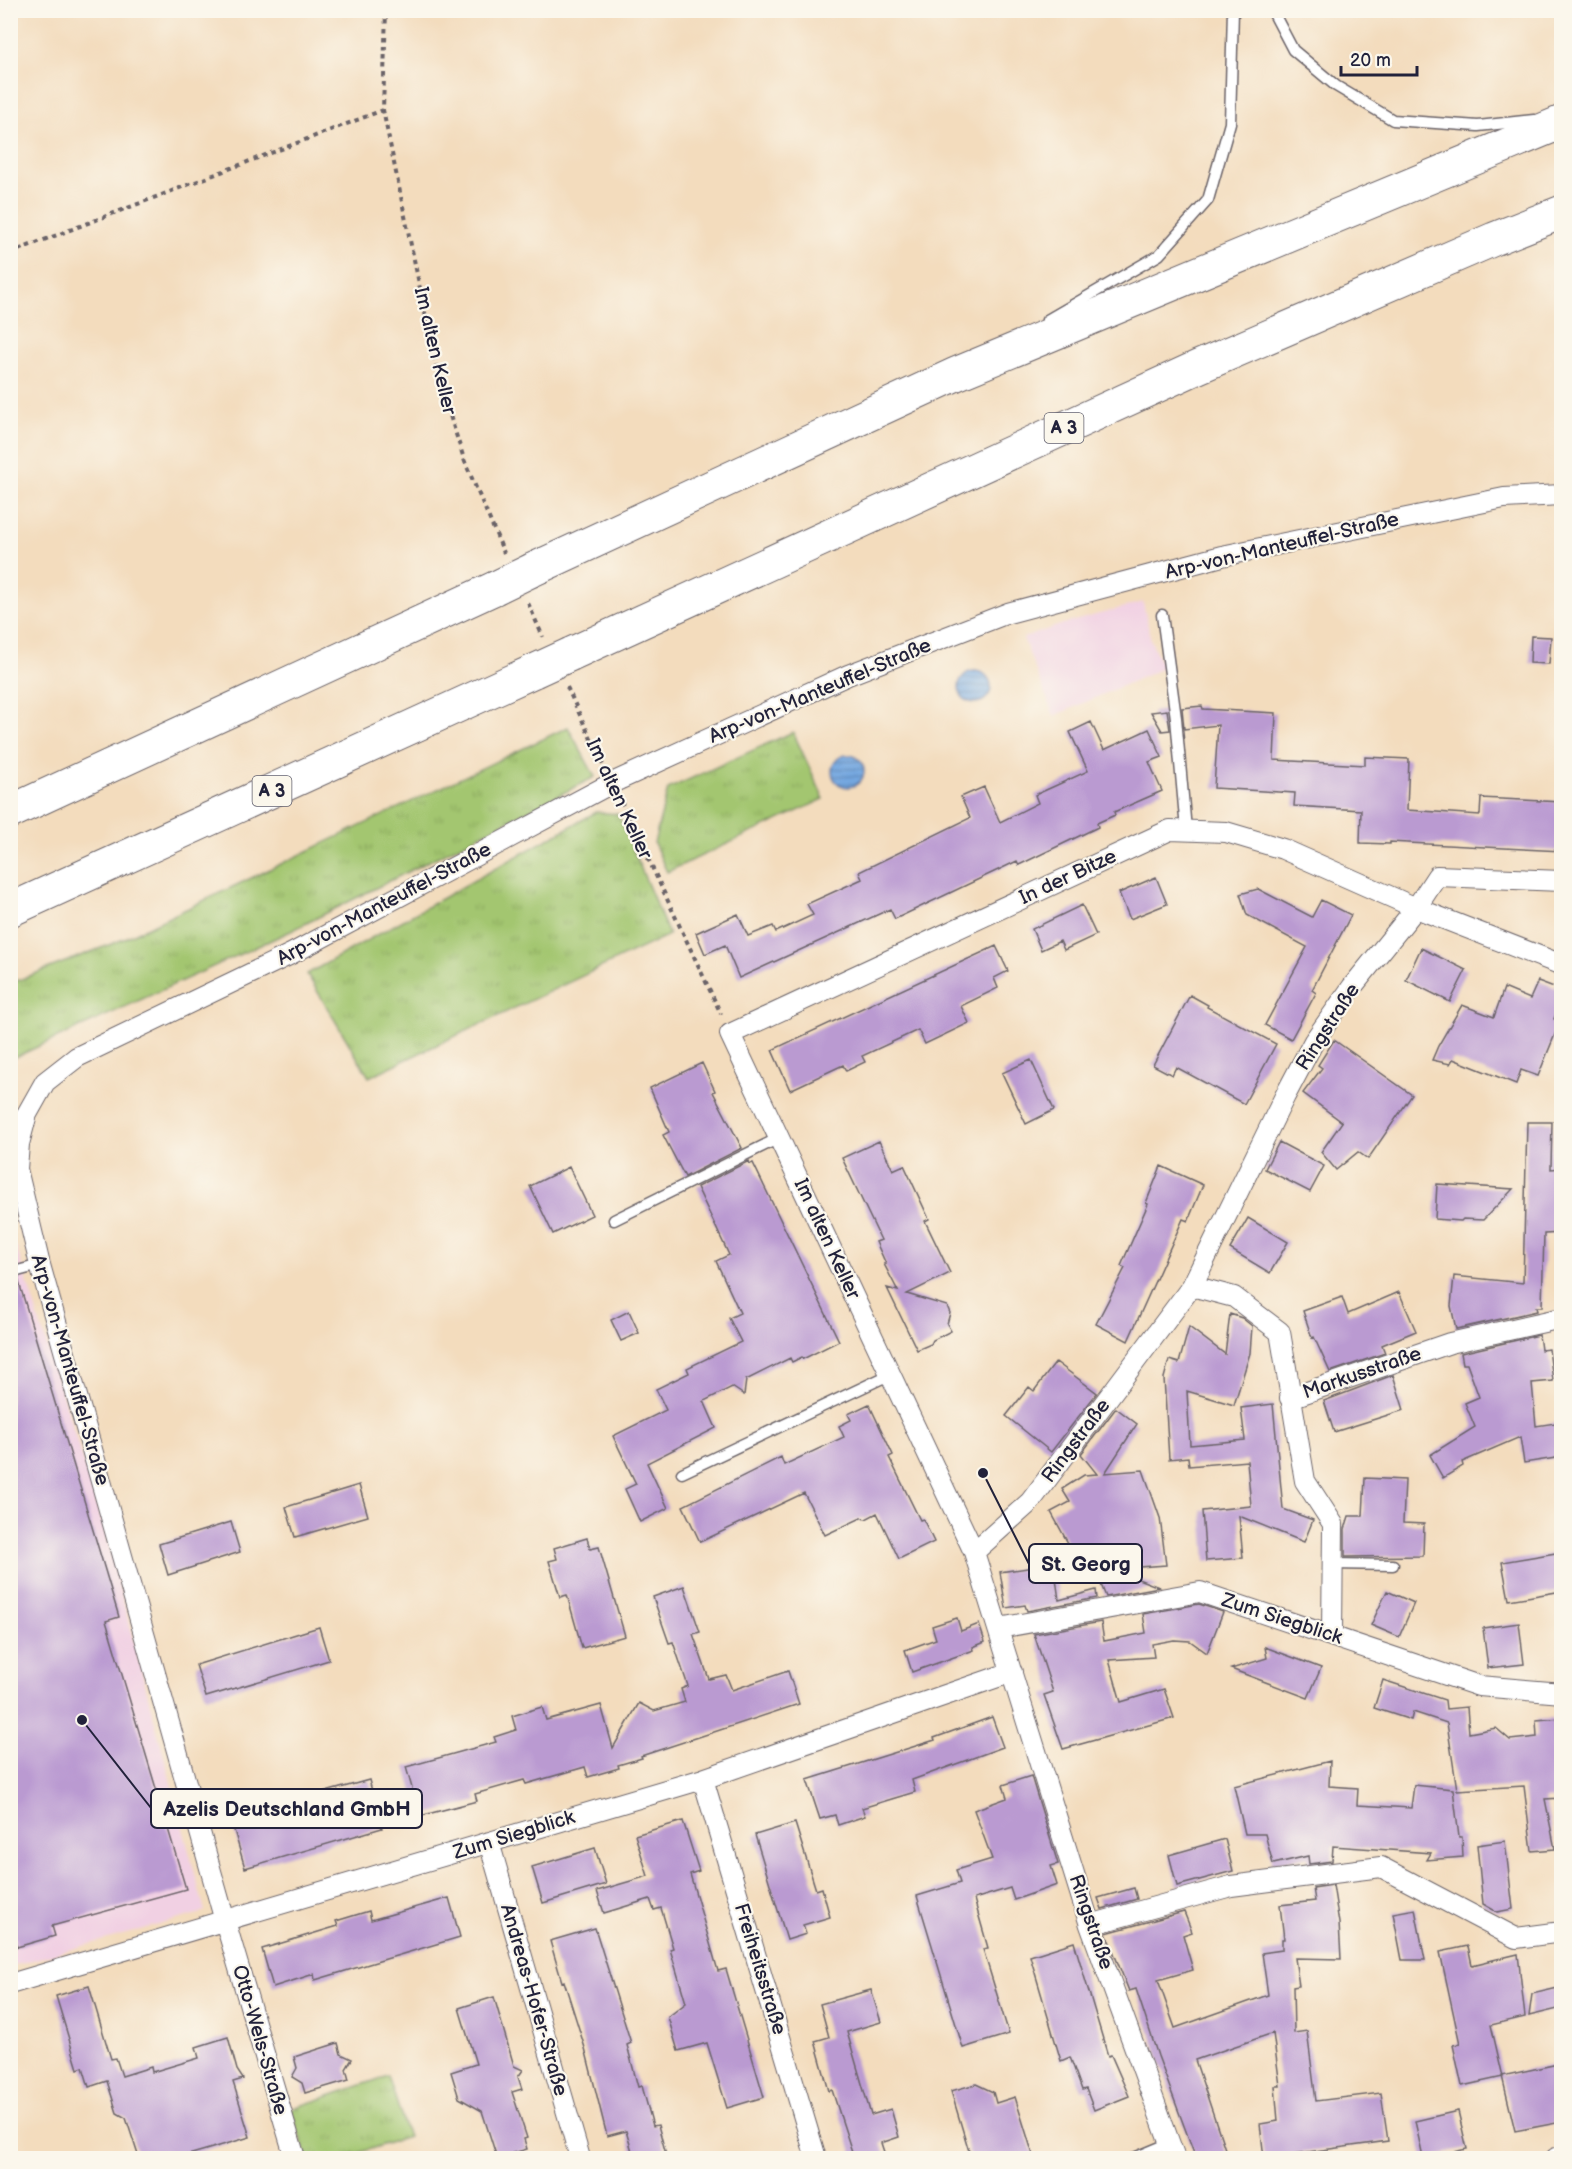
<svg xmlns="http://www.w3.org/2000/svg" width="1572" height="2169" font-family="'Balsamiq Sans',sans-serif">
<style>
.built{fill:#f1d0e3}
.grass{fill:url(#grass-tufts);stroke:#627455;stroke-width:1.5}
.water{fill:url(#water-rules);stroke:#4b648e;stroke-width:1.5}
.building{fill:#ba9ad1}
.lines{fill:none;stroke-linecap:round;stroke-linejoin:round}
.lane-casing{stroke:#6b6368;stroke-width:13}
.street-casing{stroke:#6b6368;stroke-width:22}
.highway-casing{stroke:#6b6368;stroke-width:35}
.path{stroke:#6b6368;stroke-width:4;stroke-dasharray:4.5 4.5;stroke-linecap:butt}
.lane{stroke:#fff;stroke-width:10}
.street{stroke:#fff;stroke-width:20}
.highway{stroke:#fff;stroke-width:33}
.highway-bridge-casing{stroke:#6b6368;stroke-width:35;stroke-linecap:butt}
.highway-bridge{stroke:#fff;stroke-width:33}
.labels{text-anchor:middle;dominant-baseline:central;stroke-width:4.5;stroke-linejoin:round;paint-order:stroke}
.shield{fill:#fbf7ec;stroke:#636270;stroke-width:1.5}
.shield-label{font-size:18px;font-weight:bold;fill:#22223b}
.street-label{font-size:20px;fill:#22223b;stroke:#fbf7ec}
.leader{fill:none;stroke:#22223b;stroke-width:2}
.callout-dot{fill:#22223b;stroke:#fbf7ec;stroke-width:2}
.callout{fill:#fbf7ec;stroke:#22223b;stroke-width:2}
.callout-label{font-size:21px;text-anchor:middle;font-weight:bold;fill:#22223b}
</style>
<defs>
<pattern id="grass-tufts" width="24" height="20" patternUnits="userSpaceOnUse" patternTransform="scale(1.5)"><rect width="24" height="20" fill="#a3c66f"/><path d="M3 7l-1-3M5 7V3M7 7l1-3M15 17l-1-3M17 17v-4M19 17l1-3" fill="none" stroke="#8caa61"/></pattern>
<pattern id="water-rules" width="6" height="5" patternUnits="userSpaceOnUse" patternTransform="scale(1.5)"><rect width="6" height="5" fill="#74a7e0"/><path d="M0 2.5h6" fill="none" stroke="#5f88b7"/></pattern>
</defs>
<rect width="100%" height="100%" fill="#fbf7ec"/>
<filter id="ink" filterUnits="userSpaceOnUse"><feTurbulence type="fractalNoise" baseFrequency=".0167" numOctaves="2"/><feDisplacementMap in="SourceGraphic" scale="12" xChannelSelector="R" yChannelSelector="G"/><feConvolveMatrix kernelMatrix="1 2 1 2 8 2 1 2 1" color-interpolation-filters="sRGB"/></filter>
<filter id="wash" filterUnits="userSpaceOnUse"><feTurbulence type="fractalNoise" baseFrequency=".008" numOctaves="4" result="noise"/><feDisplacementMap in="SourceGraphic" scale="24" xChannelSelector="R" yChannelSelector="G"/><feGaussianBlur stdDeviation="1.35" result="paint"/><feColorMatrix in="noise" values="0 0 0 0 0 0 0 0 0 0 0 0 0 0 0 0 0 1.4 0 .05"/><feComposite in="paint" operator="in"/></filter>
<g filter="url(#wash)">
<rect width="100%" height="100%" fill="#f3dcbd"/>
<!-- built -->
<path class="built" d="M 1143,602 L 1151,641 L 1163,668 L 1054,716 L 1023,638 L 1063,624 Z
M 16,1246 L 104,1529 L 205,1912 L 11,1966 L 10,1248 Z"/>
<!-- grass -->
<path class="grass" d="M 568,727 L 595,777 L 291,931 L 11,1059 L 11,983 L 119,941 Z
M 793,732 L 824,799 L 667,872 L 654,843 L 668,789 Z
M 596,812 L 618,814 L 669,935 L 369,1077 L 307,974 Z
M 388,2076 L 408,2137 L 342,2158 L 307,2158 L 291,2109 Z"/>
<!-- water -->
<path class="water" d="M959 687a16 16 0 1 1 32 0a16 16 0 1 1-32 0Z
M832 771a16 16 0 1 1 32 0a16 16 0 1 1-32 0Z"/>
<g id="blocks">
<!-- building -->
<path class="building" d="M 1531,636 L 1551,637 L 1549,664 L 1530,663 Z
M 1202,706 L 1203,709 L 1276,713 L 1274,760 L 1365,765 L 1365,757 L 1409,759 L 1407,810 L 1480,815 L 1481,798 L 1562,802 L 1562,851 L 1390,842 L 1390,844 L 1360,843 L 1361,810 L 1294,806 L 1295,793 L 1214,788 L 1218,725 L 1184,729 L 1182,708 Z
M 1167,710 L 1170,730 L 1162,731 L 1151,712 Z
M 1091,722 L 1104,750 L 1149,729 L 1162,757 L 1149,762 L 1162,791 L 1114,812 L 1115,815 L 1097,823 L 1098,827 L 1019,865 L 1017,861 L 895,919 L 890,909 L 739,978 L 725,945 L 705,954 L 696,933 L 738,914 L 748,936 L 773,926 L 776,932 L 813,915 L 807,904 L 862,879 L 859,872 L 970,818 L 961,797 L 984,787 L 1000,822 L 1038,803 L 1035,795 L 1088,771 L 1070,732 Z
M 1156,877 L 1167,904 L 1130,919 L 1119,893 Z
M 1258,889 L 1312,917 L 1321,900 L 1351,915 L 1312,990 L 1316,993 L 1291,1039 L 1265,1025 L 1307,947 L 1247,915 L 1240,894 Z
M 1082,905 L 1096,935 L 1064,950 L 1060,941 L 1041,950 L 1032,929 Z
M 996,946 L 1008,971 L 994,978 L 998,988 L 961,1006 L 969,1023 L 925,1044 L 918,1030 L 862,1056 L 865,1062 L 846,1071 L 843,1065 L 790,1090 L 772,1050 Z
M 1421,948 L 1466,970 L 1450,1002 L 1406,980 Z
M 1538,981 L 1562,990 L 1562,999 L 1554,1019 L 1560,1022 L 1538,1076 L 1521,1070 L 1516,1084 L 1453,1059 L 1450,1064 L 1432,1060 L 1438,1046 L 1462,1005 L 1494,1017 L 1504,988 L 1530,999 Z
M 1190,995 L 1208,1005 L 1207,1007 L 1276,1044 L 1244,1104 L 1176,1067 L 1172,1075 L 1153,1065 Z
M 1334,1040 L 1412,1095 L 1368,1159 L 1358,1152 L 1336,1170 L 1321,1152 L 1342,1122 L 1303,1093 L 1322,1068 L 1318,1065 Z
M 1031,1060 L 1054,1110 L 1026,1124 L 1002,1073 Z
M 702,1063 L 715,1091 L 713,1092 L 742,1148 L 685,1177 L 663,1135 L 669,1132 L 650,1088 Z
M 1527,1122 L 1552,1122 L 1551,1169 L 1562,1168 L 1562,1233 L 1544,1234 L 1542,1307 L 1536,1307 L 1537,1311 L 1456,1329 L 1451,1306 L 1454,1276 L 1523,1283 Z
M 879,1141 L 893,1170 L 904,1165 L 929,1219 L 925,1221 L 950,1273 L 907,1294 L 947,1306 L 950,1313 L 947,1324 L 951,1331 L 933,1340 L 931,1344 L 917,1350 L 887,1288 L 898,1291 L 884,1264 L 886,1264 L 876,1242 L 881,1240 L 842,1158 Z
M 1279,1142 L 1324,1166 L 1310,1192 L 1265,1169 Z
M 749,1161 L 750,1164 L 753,1163 L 839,1341 L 803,1359 L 802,1357 L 792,1362 L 790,1358 L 746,1380 L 744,1395 L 732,1387 L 704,1401 L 716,1428 L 647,1463 L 668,1508 L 640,1522 L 625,1489 L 636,1484 L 613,1436 L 666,1410 L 656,1389 L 689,1373 L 687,1368 L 741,1342 L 729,1318 L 740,1313 L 716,1261 L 729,1255 L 697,1187 Z
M 1161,1166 L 1203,1185 L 1188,1221 L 1183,1219 L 1128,1341 L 1096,1324 L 1125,1268 L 1121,1266 L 1148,1204 L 1146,1203 Z
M 569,1167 L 592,1215 L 553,1234 L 530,1186 Z
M 1437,1184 L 1513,1189 L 1483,1220 L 1463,1219 L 1461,1221 L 1435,1219 Z
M 1248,1218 L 1288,1242 L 1270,1273 L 1230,1249 Z
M 18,1279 L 119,1617 L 106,1621 L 186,1889 L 52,1926 L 55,1936 L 17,1947 L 10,1924 L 10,1280 Z
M 1399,1292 L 1416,1331 L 1382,1345 L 1385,1353 L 1330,1372 L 1314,1337 L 1312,1338 L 1303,1311 L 1342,1297 L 1348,1314 Z
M 629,1311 L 639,1333 L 621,1341 L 611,1320 Z
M 1230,1314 L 1242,1318 L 1252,1326 L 1250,1353 L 1234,1405 L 1187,1391 L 1190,1445 L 1245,1440 L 1241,1408 L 1273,1404 L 1283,1509 L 1313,1520 L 1304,1542 L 1239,1516 L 1243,1558 L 1206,1561 L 1202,1511 L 1251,1506 L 1247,1461 L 1189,1466 L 1188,1457 L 1169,1459 L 1164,1378 L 1169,1360 L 1179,1363 L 1189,1327 L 1225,1354 Z
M 1539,1335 L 1541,1350 L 1549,1349 L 1553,1381 L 1532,1383 L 1536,1426 L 1562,1422 L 1562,1457 L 1524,1463 L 1520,1437 L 1462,1462 L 1463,1466 L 1443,1478 L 1430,1455 L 1475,1427 L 1465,1403 L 1479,1397 L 1467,1364 L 1463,1364 L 1461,1353 Z
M 1056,1362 L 1097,1393 L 1051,1452 L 1006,1416 L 1029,1387 L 1034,1391 Z
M 1393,1375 L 1404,1410 L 1334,1432 L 1324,1401 Z
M 869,1404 L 893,1455 L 889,1457 L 920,1520 L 923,1519 L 934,1542 L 899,1559 L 877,1513 L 866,1519 L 861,1518 L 825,1535 L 804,1493 L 700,1542 L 683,1506 L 781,1457 L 784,1465 L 844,1437 L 839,1426 L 851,1420 L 848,1414 Z
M 1116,1408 L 1137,1424 L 1105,1473 L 1143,1470 L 1160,1518 L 1166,1565 L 1112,1569 L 1159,1587 L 1106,1597 L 1086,1547 L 1074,1554 L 1051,1512 L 1070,1502 L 1062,1489 L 1084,1475 L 1097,1474 L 1081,1454 Z
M 1365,1478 L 1405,1480 L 1403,1523 L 1424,1524 L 1423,1556 L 1345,1557 L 1345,1529 L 1349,1516 L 1363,1516 Z
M 359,1485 L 368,1516 L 295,1537 L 286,1507 Z
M 231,1522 L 240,1552 L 168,1575 L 159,1544 Z
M 587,1538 L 590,1549 L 599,1547 L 625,1636 L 582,1648 L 567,1595 L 560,1597 L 549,1561 L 557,1559 L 554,1548 Z
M 1562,1552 L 1562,1591 L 1509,1600 L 1502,1562 Z
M 1054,1564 L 1059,1600 L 1096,1590 L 1097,1598 L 1027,1611 L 1025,1605 L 1006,1608 L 1000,1572 Z
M 684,1586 L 700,1632 L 693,1634 L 709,1679 L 726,1675 L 732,1690 L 788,1671 L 799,1704 L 641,1756 L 642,1758 L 618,1765 L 619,1768 L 588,1777 L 585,1767 L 526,1784 L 524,1780 L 475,1794 L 477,1801 L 420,1816 L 406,1767 L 496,1742 L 494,1737 L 516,1730 L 512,1716 L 542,1707 L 546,1720 L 601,1705 L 613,1748 L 639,1703 L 654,1711 L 685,1702 L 681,1689 L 688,1686 L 673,1642 L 669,1643 L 653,1597 Z
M 1387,1591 L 1414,1603 L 1399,1637 L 1371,1625 Z
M 1199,1604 L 1223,1612 L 1207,1653 L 1190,1641 L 1174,1640 L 1152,1644 L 1154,1657 L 1109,1660 L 1121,1702 L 1164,1689 L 1174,1718 L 1063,1749 L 1044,1695 L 1053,1692 L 1034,1634 L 1101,1622 L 1104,1641 L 1146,1633 L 1143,1614 Z
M 957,1618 L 961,1631 L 979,1624 L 985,1642 L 973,1647 L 974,1650 L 912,1672 L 905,1650 L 936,1639 L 932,1626 Z
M 1519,1623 L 1524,1664 L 1488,1668 L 1483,1628 Z
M 319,1627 L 329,1660 L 206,1697 L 196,1665 Z
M 1265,1647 L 1321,1668 L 1308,1698 L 1231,1669 L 1267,1658 Z
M 1383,1680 L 1445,1700 L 1446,1709 L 1467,1707 L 1469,1733 L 1496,1728 L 1510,1740 L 1537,1737 L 1536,1720 L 1562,1718 L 1562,1798 L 1545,1799 L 1555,1849 L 1532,1851 L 1524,1786 L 1457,1790 L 1447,1723 L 1413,1712 L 1411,1720 L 1374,1708 Z
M 992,1717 L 1003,1747 L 912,1780 L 915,1792 L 862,1808 L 865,1816 L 838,1825 L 835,1815 L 820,1819 L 807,1780 L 935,1740 L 934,1738 Z
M 1330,1761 L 1329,1786 L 1358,1788 L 1357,1805 L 1411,1808 L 1414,1785 L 1453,1789 L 1459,1837 L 1462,1837 L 1463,1857 L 1427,1860 L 1431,1853 L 1333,1846 L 1332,1861 L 1309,1864 L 1308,1856 L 1273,1864 L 1265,1834 L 1245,1834 L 1234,1786 Z
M 1031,1776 L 1058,1864 L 1051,1866 L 1057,1885 L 1014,1900 L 1010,1888 L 974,1899 L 988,1948 L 983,1949 L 1009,2034 L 963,2048 L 917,1896 L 960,1883 L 956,1870 L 992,1859 L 974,1810 L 1007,1798 L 1003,1785 Z
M 369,1780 L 382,1828 L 245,1868 L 229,1813 L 288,1796 L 290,1802 Z
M 683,1821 L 699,1871 L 690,1874 L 718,1971 L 726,1969 L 764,2097 L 727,2108 L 707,2043 L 678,2051 L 668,2017 L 686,2003 L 670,1949 L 673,1948 L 661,1908 L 654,1910 L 650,1899 L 604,1913 L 597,1891 L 648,1876 L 635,1835 Z
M 795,1823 L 816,1890 L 822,1888 L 830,1917 L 803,1925 L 806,1934 L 787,1940 L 755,1835 Z
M 1225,1839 L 1233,1871 L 1177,1886 L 1169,1855 Z
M 1505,1841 L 1513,1909 L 1497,1912 L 1483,1904 L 1477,1845 Z
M 595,1848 L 606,1884 L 543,1903 L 532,1867 Z
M 1333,1885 L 1339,1923 L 1341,1959 L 1295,1958 L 1299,1986 L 1293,1987 L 1294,2033 L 1307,2031 L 1316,2101 L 1381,2093 L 1388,2141 L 1264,2158 L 1260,2124 L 1278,2121 L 1275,2086 L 1280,2086 L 1273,2033 L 1195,2060 L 1228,2158 L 1196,2158 L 1158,2056 L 1136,1989 L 1129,1991 L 1106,1933 L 1184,1912 L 1192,1932 L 1183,1935 L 1193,1970 L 1158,1980 L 1175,2028 L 1268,1995 L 1262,1953 L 1282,1950 L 1282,1939 L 1284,1939 L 1280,1905 L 1315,1901 L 1313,1888 Z
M 1134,1888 L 1137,1899 L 1102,1909 L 1098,1898 Z
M 449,1898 L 460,1937 L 315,1980 L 314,1974 L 273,1987 L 262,1949 L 338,1926 L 336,1921 L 369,1911 L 371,1920 Z
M 1415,1909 L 1425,1960 L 1402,1960 L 1393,1913 Z
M 595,1928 L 631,2043 L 627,2045 L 638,2087 L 642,2086 L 653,2126 L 658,2125 L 667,2158 L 634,2158 L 626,2131 L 607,2136 L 585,2048 L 564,1981 L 562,1982 L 550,1941 Z
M 1074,1942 L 1108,2056 L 1111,2055 L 1129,2096 L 1094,2110 L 1086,2089 L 1082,2090 L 1070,2057 L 1061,2061 L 1030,1956 Z
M 1468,1946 L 1472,1965 L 1518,1954 L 1525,2017 L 1491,2025 L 1503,2077 L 1462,2086 L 1453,2045 L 1460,2044 L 1440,1952 Z
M 89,1986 L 111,2059 L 116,2058 L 122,2076 L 151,2067 L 152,2072 L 199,2058 L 196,2047 L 228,2037 L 237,2070 L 243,2079 L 233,2082 L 250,2137 L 178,2158 L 139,2158 L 126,2118 L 117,2113 L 107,2081 L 89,2087 L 83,2067 L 78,2069 L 56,1996 Z
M 1562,1987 L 1562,2008 L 1529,2016 L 1532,1994 Z
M 871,1990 L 881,2022 L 847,2032 L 871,2115 L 891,2109 L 899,2137 L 881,2143 L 886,2158 L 854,2158 L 832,2090 L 829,2091 L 815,2041 L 829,2037 L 820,2004 Z
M 494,1997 L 514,2066 L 523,2070 L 518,2077 L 522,2089 L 512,2092 L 527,2138 L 524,2139 L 527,2149 L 497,2158 L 482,2111 L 459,2098 L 451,2072 L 476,2064 L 459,2008 Z
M 338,2043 L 341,2054 L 352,2059 L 346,2069 L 349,2080 L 305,2093 L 302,2083 L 292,2077 L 297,2068 L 294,2057 Z
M 1558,2064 L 1562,2080 L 1562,2122 L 1515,2131 L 1502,2076 Z
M 976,2084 L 993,2092 L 996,2103 L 1015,2097 L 1034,2158 L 971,2158 L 951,2091 Z
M 1458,2111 L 1467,2149 L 1423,2158 L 1415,2121 Z"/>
</g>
</g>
<g filter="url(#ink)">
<use href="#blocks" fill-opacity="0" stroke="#6b6368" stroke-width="1.5"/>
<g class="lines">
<!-- lane casing -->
<g class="lane-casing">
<path id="lane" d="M 1272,10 L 1293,50 L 1336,86 L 1393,120 L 1478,126 L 1534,120
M 1047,320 L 1159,255 L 1208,200 L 1230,123 L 1233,10
M 1162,615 L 1176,718 L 1186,830
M 10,1116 L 27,1114
M 614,1220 L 779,1138
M 10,1273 L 40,1265
M 682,1473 L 891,1374
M 1332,1564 L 1393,1565
M 1134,2158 L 1170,2143"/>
</g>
<!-- street casing -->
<g class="street-casing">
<path id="street" d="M 1192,1286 L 1234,1297 L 1280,1332 L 1305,1481 L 1333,1524 L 1332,1635
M 1290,1398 L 1450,1343 L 1562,1318
M 974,1552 L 730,1034 L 1170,830 L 1226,832 L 1283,849 L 1416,908 L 1562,965
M 999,1628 L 1200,1592 L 1479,1686 L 1562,1693
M 703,1779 L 816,2158
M 489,1842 L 580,2158
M 1090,1925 L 1231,1886 L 1381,1867 L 1516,1938 L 1562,1932
M 10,1984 L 703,1779 L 1012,1672
M 295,2158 L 225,1921 L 40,1265 L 17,1169 L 19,1144 L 27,1114 L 45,1082 L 77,1057 L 291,954 L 612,783 L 848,675 L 1008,613 L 1222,556 L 1504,498 L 1562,495
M 1175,2158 L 1090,1925 L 974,1552 L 1030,1502 L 1192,1286 L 1285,1096 L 1314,1041 L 1352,987 L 1416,908 L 1437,876 L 1562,881
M 1556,2158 L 1562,2157"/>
</g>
<!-- highway casing -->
<g class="highway-casing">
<path id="highway" d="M 532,570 L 956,374 L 1562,122
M 571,654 L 1198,367 L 1494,239 L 1562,212
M 10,812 L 495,588
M 10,910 L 534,671"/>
</g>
<!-- path -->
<path class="path" d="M 386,10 L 383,110 L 440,385 L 465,462 L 504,553
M 10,253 L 383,110
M 528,603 L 543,637
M 567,687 L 603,765
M 621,801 L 721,1014"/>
<!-- lane -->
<use href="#lane" class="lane"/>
<!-- street -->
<use href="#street" class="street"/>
<!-- highway -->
<use href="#highway" class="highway"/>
<!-- highway-bridge casing -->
<g class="highway-bridge-casing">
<path id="highway-bridge" d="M 495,588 L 532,570
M 534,671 L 571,654"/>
</g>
<!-- highway-bridge -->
<use href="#highway-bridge" class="highway-bridge"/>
</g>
</g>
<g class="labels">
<!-- shield labels -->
<g class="shield">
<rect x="1044.5" y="413" width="39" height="30" rx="4.5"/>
<rect x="252.5" y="776" width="39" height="30" rx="4.5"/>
</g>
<g class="shield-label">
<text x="1064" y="428">A 3</text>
<text x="272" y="791">A 3</text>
</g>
<!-- street labels -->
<g class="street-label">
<text transform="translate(435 351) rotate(77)">Im alten Keller</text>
<text transform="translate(1282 546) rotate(-13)">Arp-von-Manteuffel-Straße</text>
<text transform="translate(820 691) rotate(-23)">Arp-von-Manteuffel-Straße</text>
<text transform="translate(619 799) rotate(65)">Im alten Keller</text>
<text transform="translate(1068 877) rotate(-25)">In der Bitze</text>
<text transform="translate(384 904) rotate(-28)">Arp-von-Manteuffel-Straße</text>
<text transform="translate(1328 1027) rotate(-57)">Ringstraße</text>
<text transform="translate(827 1239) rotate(65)">Im alten Keller</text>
<text transform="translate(70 1370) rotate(74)">Arp-von-Manteuffel-Straße</text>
<text transform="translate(1362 1373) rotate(-19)">Markusstraße</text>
<text transform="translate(1076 1441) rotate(-53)">Ringstraße</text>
<text transform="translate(1282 1619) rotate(18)">Zum Siegblick</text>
<text transform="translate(514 1835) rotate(-17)">Zum Siegblick</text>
<text transform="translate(1091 1922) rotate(71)">Ringstraße</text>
<text transform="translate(760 1969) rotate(73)">Freiheitsstraße</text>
<text transform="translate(534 2000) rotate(74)">Andreas-Hofer-Straße</text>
<text transform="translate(260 2040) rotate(74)">Otto-Wels-Straße</text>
</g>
</g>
<!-- callouts -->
<path class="leader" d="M983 1473L1029 1564M82 1720L151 1808"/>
<g class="callout-dot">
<circle cx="983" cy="1473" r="6"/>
<circle cx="82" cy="1720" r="6"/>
</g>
<g class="callout">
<rect x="1029" y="1544" width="113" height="39" rx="6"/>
<rect x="151" y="1789" width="271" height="39" rx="6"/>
</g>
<g class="callout-label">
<text x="1086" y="1571">St. Georg</text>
<text x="287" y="1816">Azelis Deutschland GmbH</text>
</g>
<!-- margin -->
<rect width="1572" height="2169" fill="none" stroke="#fbf7ec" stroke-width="36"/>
<!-- scale -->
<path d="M1341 66v9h76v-9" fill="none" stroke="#22223b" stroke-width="3"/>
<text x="1350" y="66" font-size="18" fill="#22223b" stroke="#fbf7ec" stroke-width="4.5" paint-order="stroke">20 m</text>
</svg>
